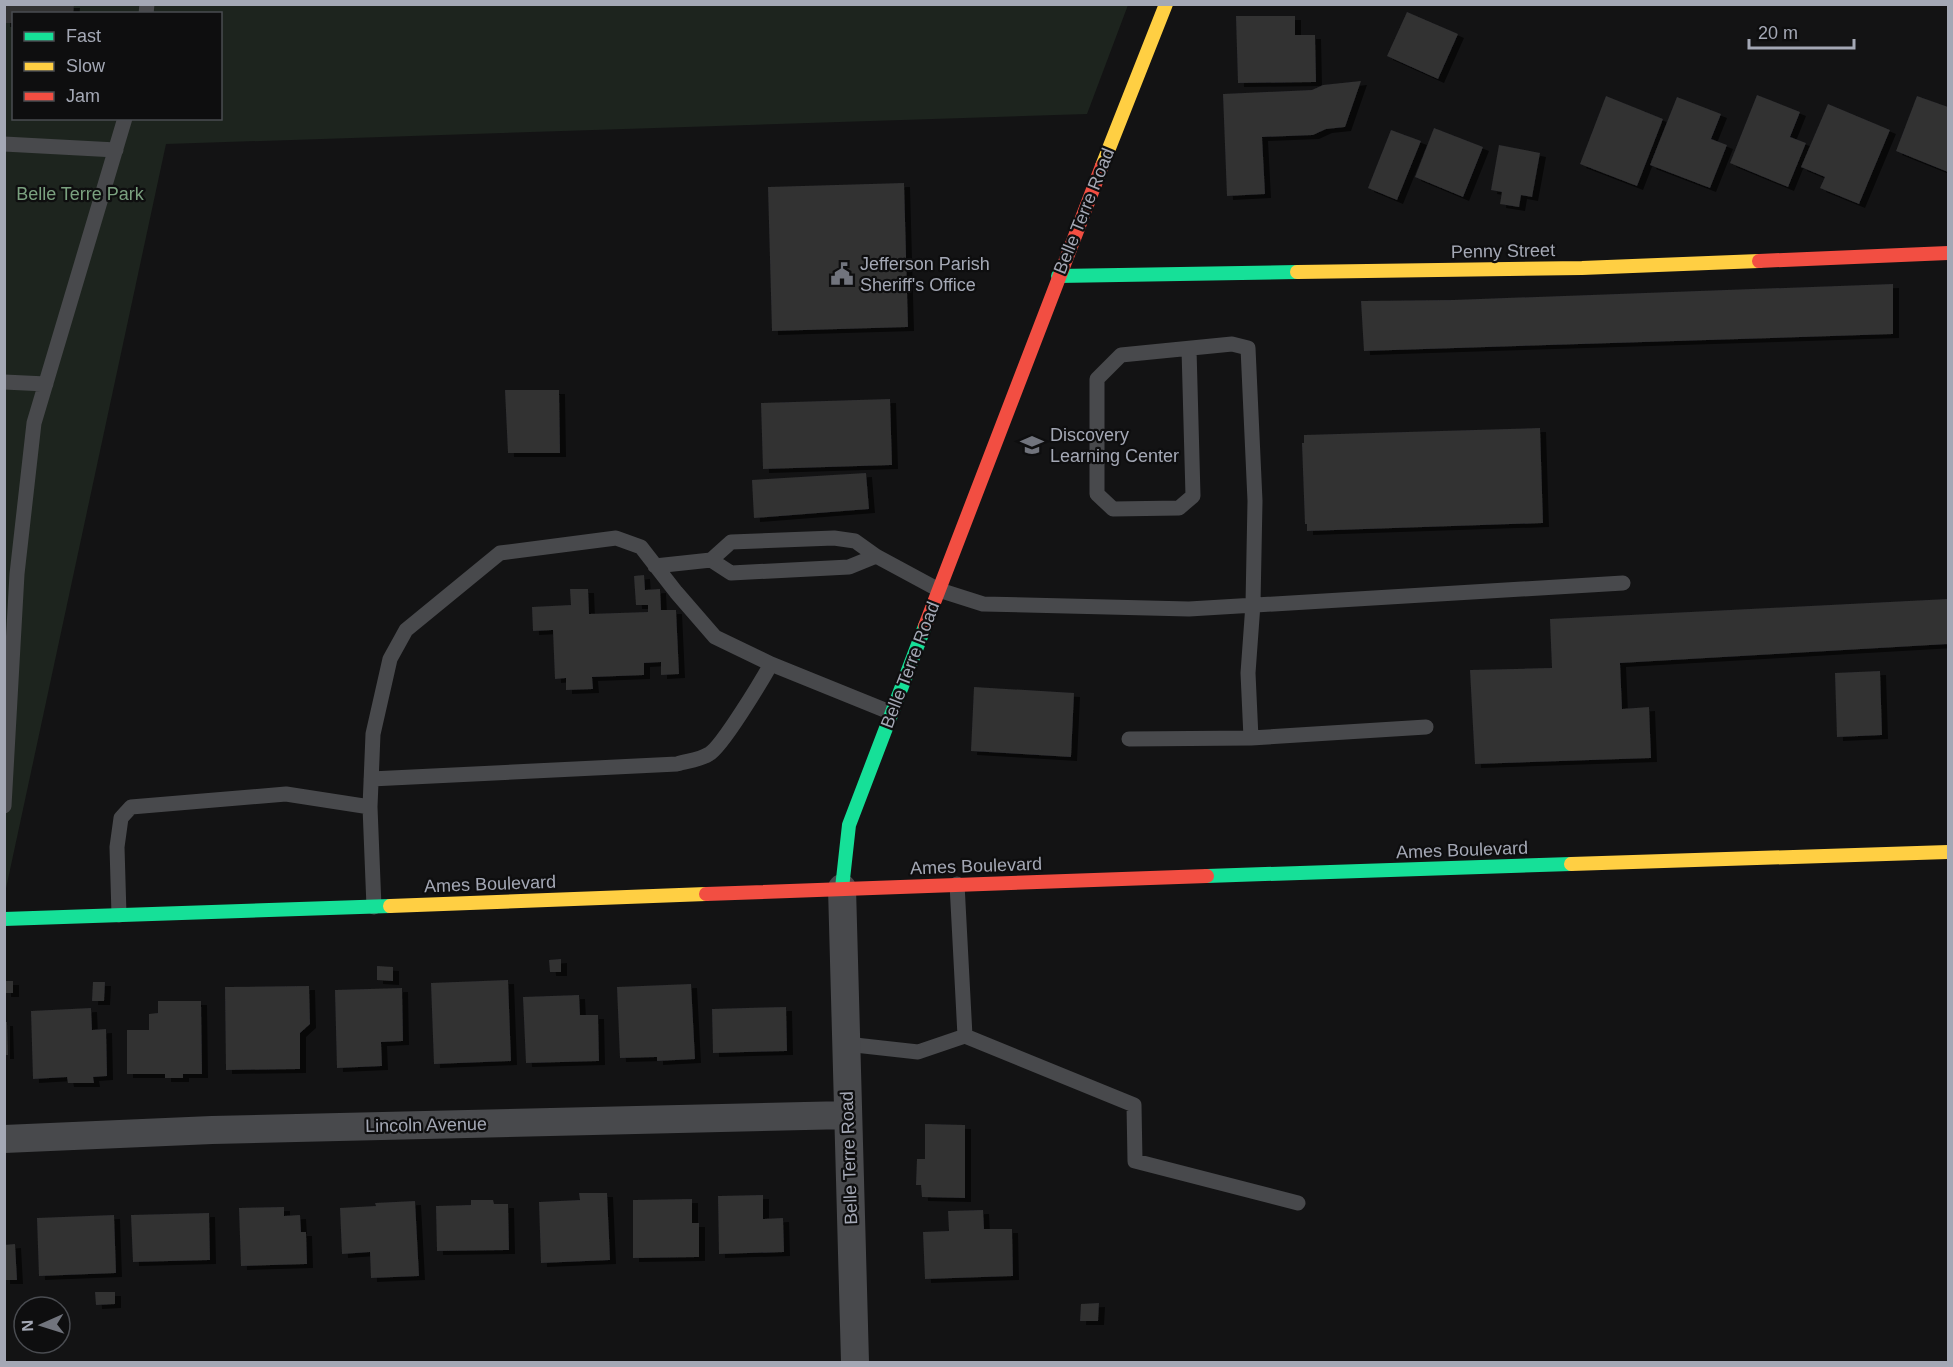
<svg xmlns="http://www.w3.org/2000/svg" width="1953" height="1367" font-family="Arial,sans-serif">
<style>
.green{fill:#1d241e;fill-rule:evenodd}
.building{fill:#313133;filter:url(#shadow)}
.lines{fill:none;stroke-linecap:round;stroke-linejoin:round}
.lane{stroke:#48494c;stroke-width:15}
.street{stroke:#48494c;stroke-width:28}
.fast{stroke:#16e098;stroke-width:14}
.slow{stroke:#ffcf43;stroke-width:14}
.jam{stroke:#f24e42;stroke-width:14}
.labels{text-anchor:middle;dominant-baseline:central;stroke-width:4.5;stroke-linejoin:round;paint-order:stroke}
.park-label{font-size:18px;fill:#7aa17f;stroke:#0e0e0f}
.street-label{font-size:18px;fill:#a4a8b5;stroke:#0e0e0f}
.poi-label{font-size:18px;fill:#a4a8b5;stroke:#0e0e0f;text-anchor:start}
</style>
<defs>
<filter id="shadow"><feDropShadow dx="6" dy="4" stdDeviation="0" flood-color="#0009"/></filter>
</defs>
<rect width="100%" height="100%" fill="#131314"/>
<!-- green -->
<path class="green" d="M 5,5 L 1128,5 L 1087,114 L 166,144 L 5,893 ZM 14,14 L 220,14 L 220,118 L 14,118 Z"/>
<!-- building -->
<path class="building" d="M 4,4 L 74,4 L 73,14 L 14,14 L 14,23 L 4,23 Z
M 1407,12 L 1458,34 L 1438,79 L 1387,56 Z
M 1236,16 L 1295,16 L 1295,35 L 1315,35 L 1316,82 L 1238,83 Z
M 1361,81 L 1345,127 L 1326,129 L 1313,135 L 1262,137 L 1265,194 L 1227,196 L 1223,94 L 1312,90 L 1323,85 Z
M 1757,95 L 1800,112 L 1790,137 L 1806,143 L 1788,187 L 1730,163 Z
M 1606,96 L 1663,119 L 1637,186 L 1580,164 Z
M 1917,96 L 1948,107 L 1948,172 L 1896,151 Z
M 1677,97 L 1721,114 L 1711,139 L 1727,145 L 1710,188 L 1650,165 Z
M 1828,104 L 1890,130 L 1859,204 L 1820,188 L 1825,177 L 1801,167 Z
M 1434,128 L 1483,147 L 1463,197 L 1415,177 Z
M 1391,130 L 1421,141 L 1397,200 L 1368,188 Z
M 1499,145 L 1540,153 L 1532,197 L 1521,195 L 1519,207 L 1500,204 L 1502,192 L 1491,190 Z
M 904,183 L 908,327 L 772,331 L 768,187 Z
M 1893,284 L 1893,334 L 1364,351 L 1361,301 L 1453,300 Z
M 505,390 L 559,390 L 560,453 L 508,453 Z
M 890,399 L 892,465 L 763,469 L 761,403 Z
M 1540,428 L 1543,523 L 1307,531 L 1307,524 L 1305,524 L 1302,443 L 1304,443 L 1304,435 Z
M 866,473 L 869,509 L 754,518 L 752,480 Z
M 644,575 L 645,590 L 660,589 L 661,610 L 676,610 L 679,674 L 661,675 L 661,662 L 644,663 L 644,675 L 592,677 L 593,689 L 566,690 L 566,678 L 555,679 L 553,630 L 533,631 L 532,607 L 571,605 L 570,589 L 588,589 L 589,614 L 648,612 L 648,605 L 636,605 L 634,576 Z
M 1948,599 L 1948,644 L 1620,663 L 1622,709 L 1649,707 L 1651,758 L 1475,764 L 1470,670 L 1552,668 L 1550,619 Z
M 1880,671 L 1882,735 L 1837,737 L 1835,673 Z
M 974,687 L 1074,693 L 1071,757 L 971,751 Z
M 561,959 L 561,972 L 550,972 L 549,960 Z
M 377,966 L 393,967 L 393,981 L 377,980 Z
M 508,980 L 511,1061 L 434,1064 L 431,983 Z
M 5,981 L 13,981 L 13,993 L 5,993 Z
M 93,982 L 105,982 L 104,1001 L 92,1001 Z
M 691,984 L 695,1059 L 657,1061 L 657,1057 L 620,1058 L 617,987 Z
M 309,986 L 310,1024 L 300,1033 L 300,1069 L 226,1070 L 225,987 Z
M 402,988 L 403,1041 L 381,1042 L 382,1066 L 337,1068 L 335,990 Z
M 579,995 L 580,1015 L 598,1015 L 599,1061 L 526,1063 L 523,997 Z
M 158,1001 L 201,1001 L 202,1074 L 183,1074 L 183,1078 L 165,1078 L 165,1074 L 127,1074 L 127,1030 L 149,1030 L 149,1014 L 158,1013 Z
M 786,1007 L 787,1051 L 713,1053 L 712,1009 Z
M 91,1008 L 92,1030 L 106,1029 L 107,1076 L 93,1077 L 94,1083 L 68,1083 L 67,1077 L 33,1079 L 31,1011 Z
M 4,1022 L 7,1022 L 8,1055 L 4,1055 Z
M 925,1124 L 965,1125 L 965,1198 L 922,1197 L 921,1185 L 916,1185 L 917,1159 L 925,1159 Z
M 579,1193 L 607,1193 L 610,1260 L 541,1263 L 539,1202 L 580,1200 Z
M 763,1195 L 763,1219 L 783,1218 L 784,1252 L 719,1254 L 718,1196 Z
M 692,1199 L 692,1223 L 699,1223 L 699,1257 L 633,1258 L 633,1200 Z
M 471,1200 L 493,1200 L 494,1204 L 508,1204 L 509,1250 L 437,1251 L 436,1206 L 471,1205 Z
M 415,1201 L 419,1276 L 371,1278 L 370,1252 L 342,1254 L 340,1208 L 376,1206 L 375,1203 Z
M 284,1207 L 284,1216 L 300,1215 L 301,1232 L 306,1232 L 307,1264 L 241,1266 L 239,1208 Z
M 983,1210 L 984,1229 L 1012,1229 L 1013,1276 L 925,1279 L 923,1232 L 949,1231 L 948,1211 Z
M 209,1213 L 210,1260 L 133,1262 L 131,1215 Z
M 114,1215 L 116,1273 L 39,1276 L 37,1218 Z
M 15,1244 L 17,1280 L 4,1280 L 4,1245 Z
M 95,1292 L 115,1292 L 115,1304 L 96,1305 Z
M 1099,1303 L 1098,1321 L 1080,1321 L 1081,1304 Z"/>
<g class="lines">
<!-- lane -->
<path class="lane" d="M 146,14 L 147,4
M 4,144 L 116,150
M 1189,349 L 1193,496 L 1179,508 L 1113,509 L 1097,494 L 1097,379 L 1121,355 L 1232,344 L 1248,348 L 1255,501 L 1253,604 L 1248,673 L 1251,738 L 1426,727
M 4,382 L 46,384
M 876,556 L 849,567 L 731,573 L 711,560 L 731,542 L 834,538 L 855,541 L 876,556 L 939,590 L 983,604 L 1189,609 L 1623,583
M 655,566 L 711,560
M 1129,739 L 1251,738
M 371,779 L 677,764 C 686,761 700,760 709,754 C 722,747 762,680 771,664 L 892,713
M 4,806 L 17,574 L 34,423 L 125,118
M 370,807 L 373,734 L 390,659 L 406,630 L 500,553 L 616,538 L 641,547 L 676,592 L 715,637 L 771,664
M 119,915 L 117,847 L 121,818 L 131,807 L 286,794 L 370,807 L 374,907
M 965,1036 L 1134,1105 L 1135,1161 L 1298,1203
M 846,1044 L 918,1052 L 965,1036 L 957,884"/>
<!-- street -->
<path class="street" d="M 842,888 L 855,1362
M 4,1139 L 212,1130 L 848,1115"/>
<!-- fast -->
<path class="fast" d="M 1058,276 L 1297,272
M 1207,876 L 1571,864
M 842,888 L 849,825 L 925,626
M 4,919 L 390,906"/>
<!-- slow -->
<path class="slow" d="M 1102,166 L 1166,4
M 1297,272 L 1582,268 L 1759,261
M 1571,864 L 1948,852
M 390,906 L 706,894"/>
<!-- jam -->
<path class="jam" d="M 1759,261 L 1948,253
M 925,626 L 1102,166
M 706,894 L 1207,876"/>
</g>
<!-- icons -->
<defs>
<g id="civic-bare" transform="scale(1.8)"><path d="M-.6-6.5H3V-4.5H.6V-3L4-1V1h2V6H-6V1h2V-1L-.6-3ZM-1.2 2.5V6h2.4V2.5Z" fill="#71747d" stroke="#0e0e0f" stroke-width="2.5" paint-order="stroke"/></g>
<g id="school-bare" transform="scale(1.8)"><path d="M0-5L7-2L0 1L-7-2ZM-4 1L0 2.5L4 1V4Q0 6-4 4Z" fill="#71747d" stroke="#0e0e0f" stroke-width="2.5" paint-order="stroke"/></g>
</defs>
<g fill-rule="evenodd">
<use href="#civic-bare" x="842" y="274"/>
<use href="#school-bare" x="1032" y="445"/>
</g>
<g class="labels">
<!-- park labels -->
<g class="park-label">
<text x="80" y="194">Belle Terre Park</text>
</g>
<!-- street labels -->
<g class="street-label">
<text transform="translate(1084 211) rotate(-68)">Belle Terre Road</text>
<text transform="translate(1503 251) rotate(-1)">Penny Street</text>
<text transform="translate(910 665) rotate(-69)">Belle Terre Road</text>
<text transform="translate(1462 850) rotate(-2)">Ames Boulevard</text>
<text transform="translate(976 866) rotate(-2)">Ames Boulevard</text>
<text transform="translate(490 884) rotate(-2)">Ames Boulevard</text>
<text transform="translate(426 1125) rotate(-1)">Lincoln Avenue</text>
<text transform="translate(849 1158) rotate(-92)">Belle Terre Road</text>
</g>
<!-- poi labels -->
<g class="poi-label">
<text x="860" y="264">Jefferson Parish<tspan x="860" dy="21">Sheriff's Office</tspan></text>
<text x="1050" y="435">Discovery<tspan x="1050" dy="21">Learning Center</tspan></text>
</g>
</g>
<!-- border -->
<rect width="1953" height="1367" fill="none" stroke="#a4a8b5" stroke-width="12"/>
<!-- legend -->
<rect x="12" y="12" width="210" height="108" fill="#0e0e0f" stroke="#4a4c51" stroke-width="1.5"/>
<rect x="24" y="32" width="30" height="9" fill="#16e098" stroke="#4a4c51" stroke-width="1.5"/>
<text x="66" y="42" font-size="18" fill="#a4a8b5">Fast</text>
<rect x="24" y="62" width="30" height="9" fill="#ffcf43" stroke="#4a4c51" stroke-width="1.5"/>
<text x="66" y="72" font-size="18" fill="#a4a8b5">Slow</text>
<rect x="24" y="92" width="30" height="9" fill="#f24e42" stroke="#4a4c51" stroke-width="1.5"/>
<text x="66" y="102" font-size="18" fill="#a4a8b5">Jam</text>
<!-- north arrow -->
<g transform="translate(42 1325) rotate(267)"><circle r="28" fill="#0e0e0f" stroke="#4a4c51" stroke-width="1.5"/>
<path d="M0-4.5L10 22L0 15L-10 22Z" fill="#71747d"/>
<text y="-9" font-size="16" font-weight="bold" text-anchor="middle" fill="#a4a8b5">N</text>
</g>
<!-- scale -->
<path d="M1749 39v9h105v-9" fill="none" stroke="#a4a8b5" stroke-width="3"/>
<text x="1758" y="39" font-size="18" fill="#a4a8b5" stroke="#0e0e0f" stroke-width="4.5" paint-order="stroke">20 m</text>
</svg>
